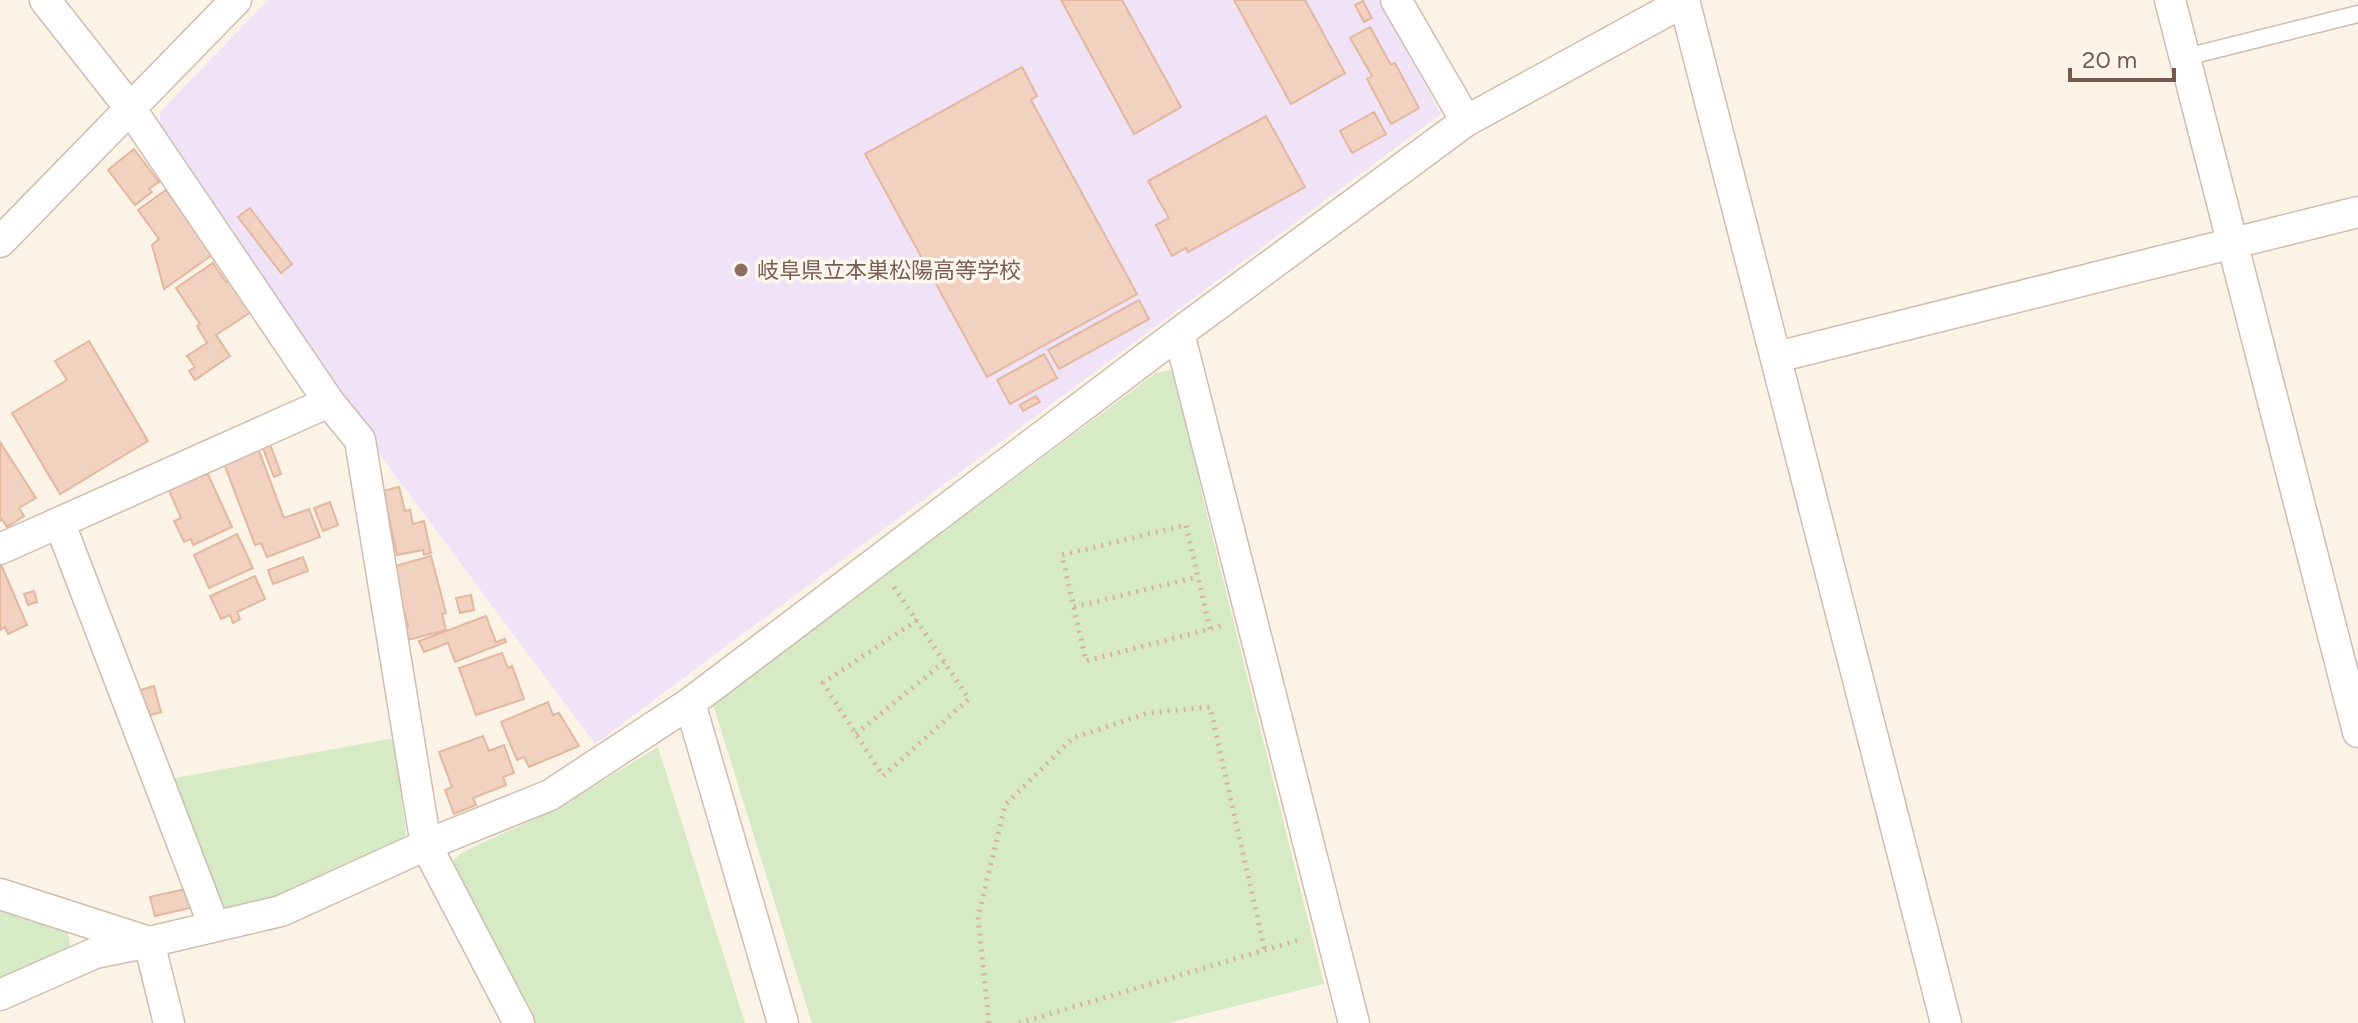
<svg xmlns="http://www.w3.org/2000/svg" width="2358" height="1023" font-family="Figtree,'Noto Sans JP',sans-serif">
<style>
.education{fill:#f0e3f8}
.green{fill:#d5eac5}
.building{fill:#f1d1bf;stroke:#e3b7a0;stroke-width:2}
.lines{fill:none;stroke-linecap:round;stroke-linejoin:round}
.lane-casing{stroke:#d0bdb0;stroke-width:19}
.street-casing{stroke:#d0bdb0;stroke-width:33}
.path{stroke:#d6b4a2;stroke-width:5;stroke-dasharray:2 6;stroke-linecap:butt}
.lane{stroke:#fff;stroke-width:16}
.street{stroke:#fff;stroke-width:30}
.education-dot{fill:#8d6e63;stroke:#fff7ed;stroke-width:3}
.labels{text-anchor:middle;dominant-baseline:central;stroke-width:7;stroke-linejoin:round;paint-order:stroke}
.education-label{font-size:22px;fill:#785e54;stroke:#fff7ed;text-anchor:start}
</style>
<rect width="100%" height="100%" fill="#fcf3e7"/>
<!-- education -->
<path class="education" d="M 268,0 L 1378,0 L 1441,114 L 595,744 L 340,401 L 160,138 L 160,112 Z"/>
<!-- green -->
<path class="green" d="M 1177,368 L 1202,495 L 1324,984 L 1168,1023 L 812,1023 L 713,704 L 1156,373 Z
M 394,738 L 406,834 L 397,848 L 280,899 L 218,918 L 159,781 Z
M 658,747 L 745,1023 L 531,1023 L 451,863 L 461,853 L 558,808 Z
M 0,905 L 67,927 L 71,952 L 0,982 Z"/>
<!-- building -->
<path class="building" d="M 1061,0 L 1122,0 L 1181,107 L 1134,134 Z
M 1234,0 L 1305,0 L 1345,73 L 1291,104 Z
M 1363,1 L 1372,18 L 1364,22 L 1355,5 Z
M 1370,27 L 1391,65 L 1395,63 L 1419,108 L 1391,124 L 1367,79 L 1372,76 L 1350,38 Z
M 1022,67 L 1037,96 L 1031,100 L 1137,294 L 987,377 L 865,154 Z
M 1374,112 L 1386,134 L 1352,153 L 1340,131 Z
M 1266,116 L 1305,187 L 1188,252 L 1186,248 L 1172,256 L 1156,225 L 1169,218 L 1148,181 Z
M 134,149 L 159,182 L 149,189 L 152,192 L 135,205 L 108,170 Z
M 166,190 L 212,255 L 164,289 L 152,245 L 159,239 L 138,210 Z
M 250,208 L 292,264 L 281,273 L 238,217 Z
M 213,263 L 226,282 L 229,280 L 251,312 L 216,335 L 230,356 L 195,380 L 189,371 L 195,367 L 187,356 L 207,343 L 197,326 L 200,324 L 176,288 Z
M 1139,300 L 1149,319 L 1059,369 L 1048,350 Z
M 89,341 L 148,441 L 60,494 L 12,413 L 67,380 L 55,361 Z
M 1044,354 L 1057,378 L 1010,404 L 997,380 Z
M 1036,396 L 1040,402 L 1023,411 L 1020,405 Z
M 0,442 L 36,498 L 19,508 L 24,516 L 7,527 L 2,519 L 0,521 Z
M 270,444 L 281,474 L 274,477 L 262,446 Z
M 258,448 L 284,518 L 309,509 L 320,537 L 267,557 L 261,543 L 255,545 L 223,461 Z
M 206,470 L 232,527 L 193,545 L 191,539 L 184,542 L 174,521 L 181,518 L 168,488 Z
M 399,487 L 405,511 L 410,510 L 413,524 L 424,521 L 431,553 L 424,555 L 423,550 L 397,555 L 383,491 Z
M 330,502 L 338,525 L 323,531 L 314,508 Z
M 237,534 L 253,568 L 209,588 L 194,555 Z
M 431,556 L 446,613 L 442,614 L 446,630 L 404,641 L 401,628 L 408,626 L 392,567 Z
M 303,557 L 308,571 L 273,584 L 268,570 Z
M 0,562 L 27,625 L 8,634 L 5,627 L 0,630 Z
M 255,576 L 265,599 L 237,612 L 240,619 L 233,623 L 230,615 L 221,619 L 210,596 Z
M 34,591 L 37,602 L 28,605 L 24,594 Z
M 471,595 L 474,610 L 460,613 L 456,598 Z
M 486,616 L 496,642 L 505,639 L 506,642 L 455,662 L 448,643 L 424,652 L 419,641 Z
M 502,653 L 508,668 L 512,666 L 524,699 L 476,715 L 459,668 Z
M 154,686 L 161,712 L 144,717 L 137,691 Z
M 548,702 L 553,715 L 559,713 L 579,746 L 529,767 L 524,757 L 517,760 L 501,722 Z
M 483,736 L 489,751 L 504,745 L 514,773 L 503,777 L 506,785 L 473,798 L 476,805 L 454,814 L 445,790 L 452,787 L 439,752 Z
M 194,887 L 198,906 L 155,916 L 150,897 Z"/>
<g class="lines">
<!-- lane casing -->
<g class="lane-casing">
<path id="lane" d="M 2186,57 L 2358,14"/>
</g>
<!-- street casing -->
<g class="street-casing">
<path id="street" d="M 45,0 L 130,108 L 329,402 L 360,440 L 426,845 L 519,1023
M 1396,0 L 1466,121
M 1684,0 L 1946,1023
M 2170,0 L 2358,732
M 0,242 L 236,0
M 1179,333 L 1354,1023
M 1777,357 L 2358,212
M 60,524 L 214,926
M 0,549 L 329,402
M 690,703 L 783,1023
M 0,894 L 149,942 L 281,911 L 426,845 L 550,795 L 690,703 L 1179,333 L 1466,121 L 1685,1
M 0,995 L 95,953 L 149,942 L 169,1023"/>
</g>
<!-- path -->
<path class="path" d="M 894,587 C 919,624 944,662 969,699 L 883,776 L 823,683 L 917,620
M 1074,607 L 1197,577
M 1210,629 L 1186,525 L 1062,555 L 1086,661 L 1210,629 L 1223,625
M 856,734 L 944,662
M 989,1023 L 978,917 L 1005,805 L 1073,738 L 1148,713 L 1210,707 L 1265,951
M 1019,1023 L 1299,940"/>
<!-- lane -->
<use href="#lane" class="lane"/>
<!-- street -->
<use href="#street" class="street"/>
</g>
<!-- markers -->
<circle class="education-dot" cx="741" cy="270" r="8"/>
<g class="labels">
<!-- education labels -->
<g class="education-label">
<text x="757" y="270">岐阜県立本巣松陽高等学校</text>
</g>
</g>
<!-- scale -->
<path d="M2070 68v12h104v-12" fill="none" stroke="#75594c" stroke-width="4"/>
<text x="2082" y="68" font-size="24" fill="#75594c" stroke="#fff7ed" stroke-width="6" paint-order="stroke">20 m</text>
</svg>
